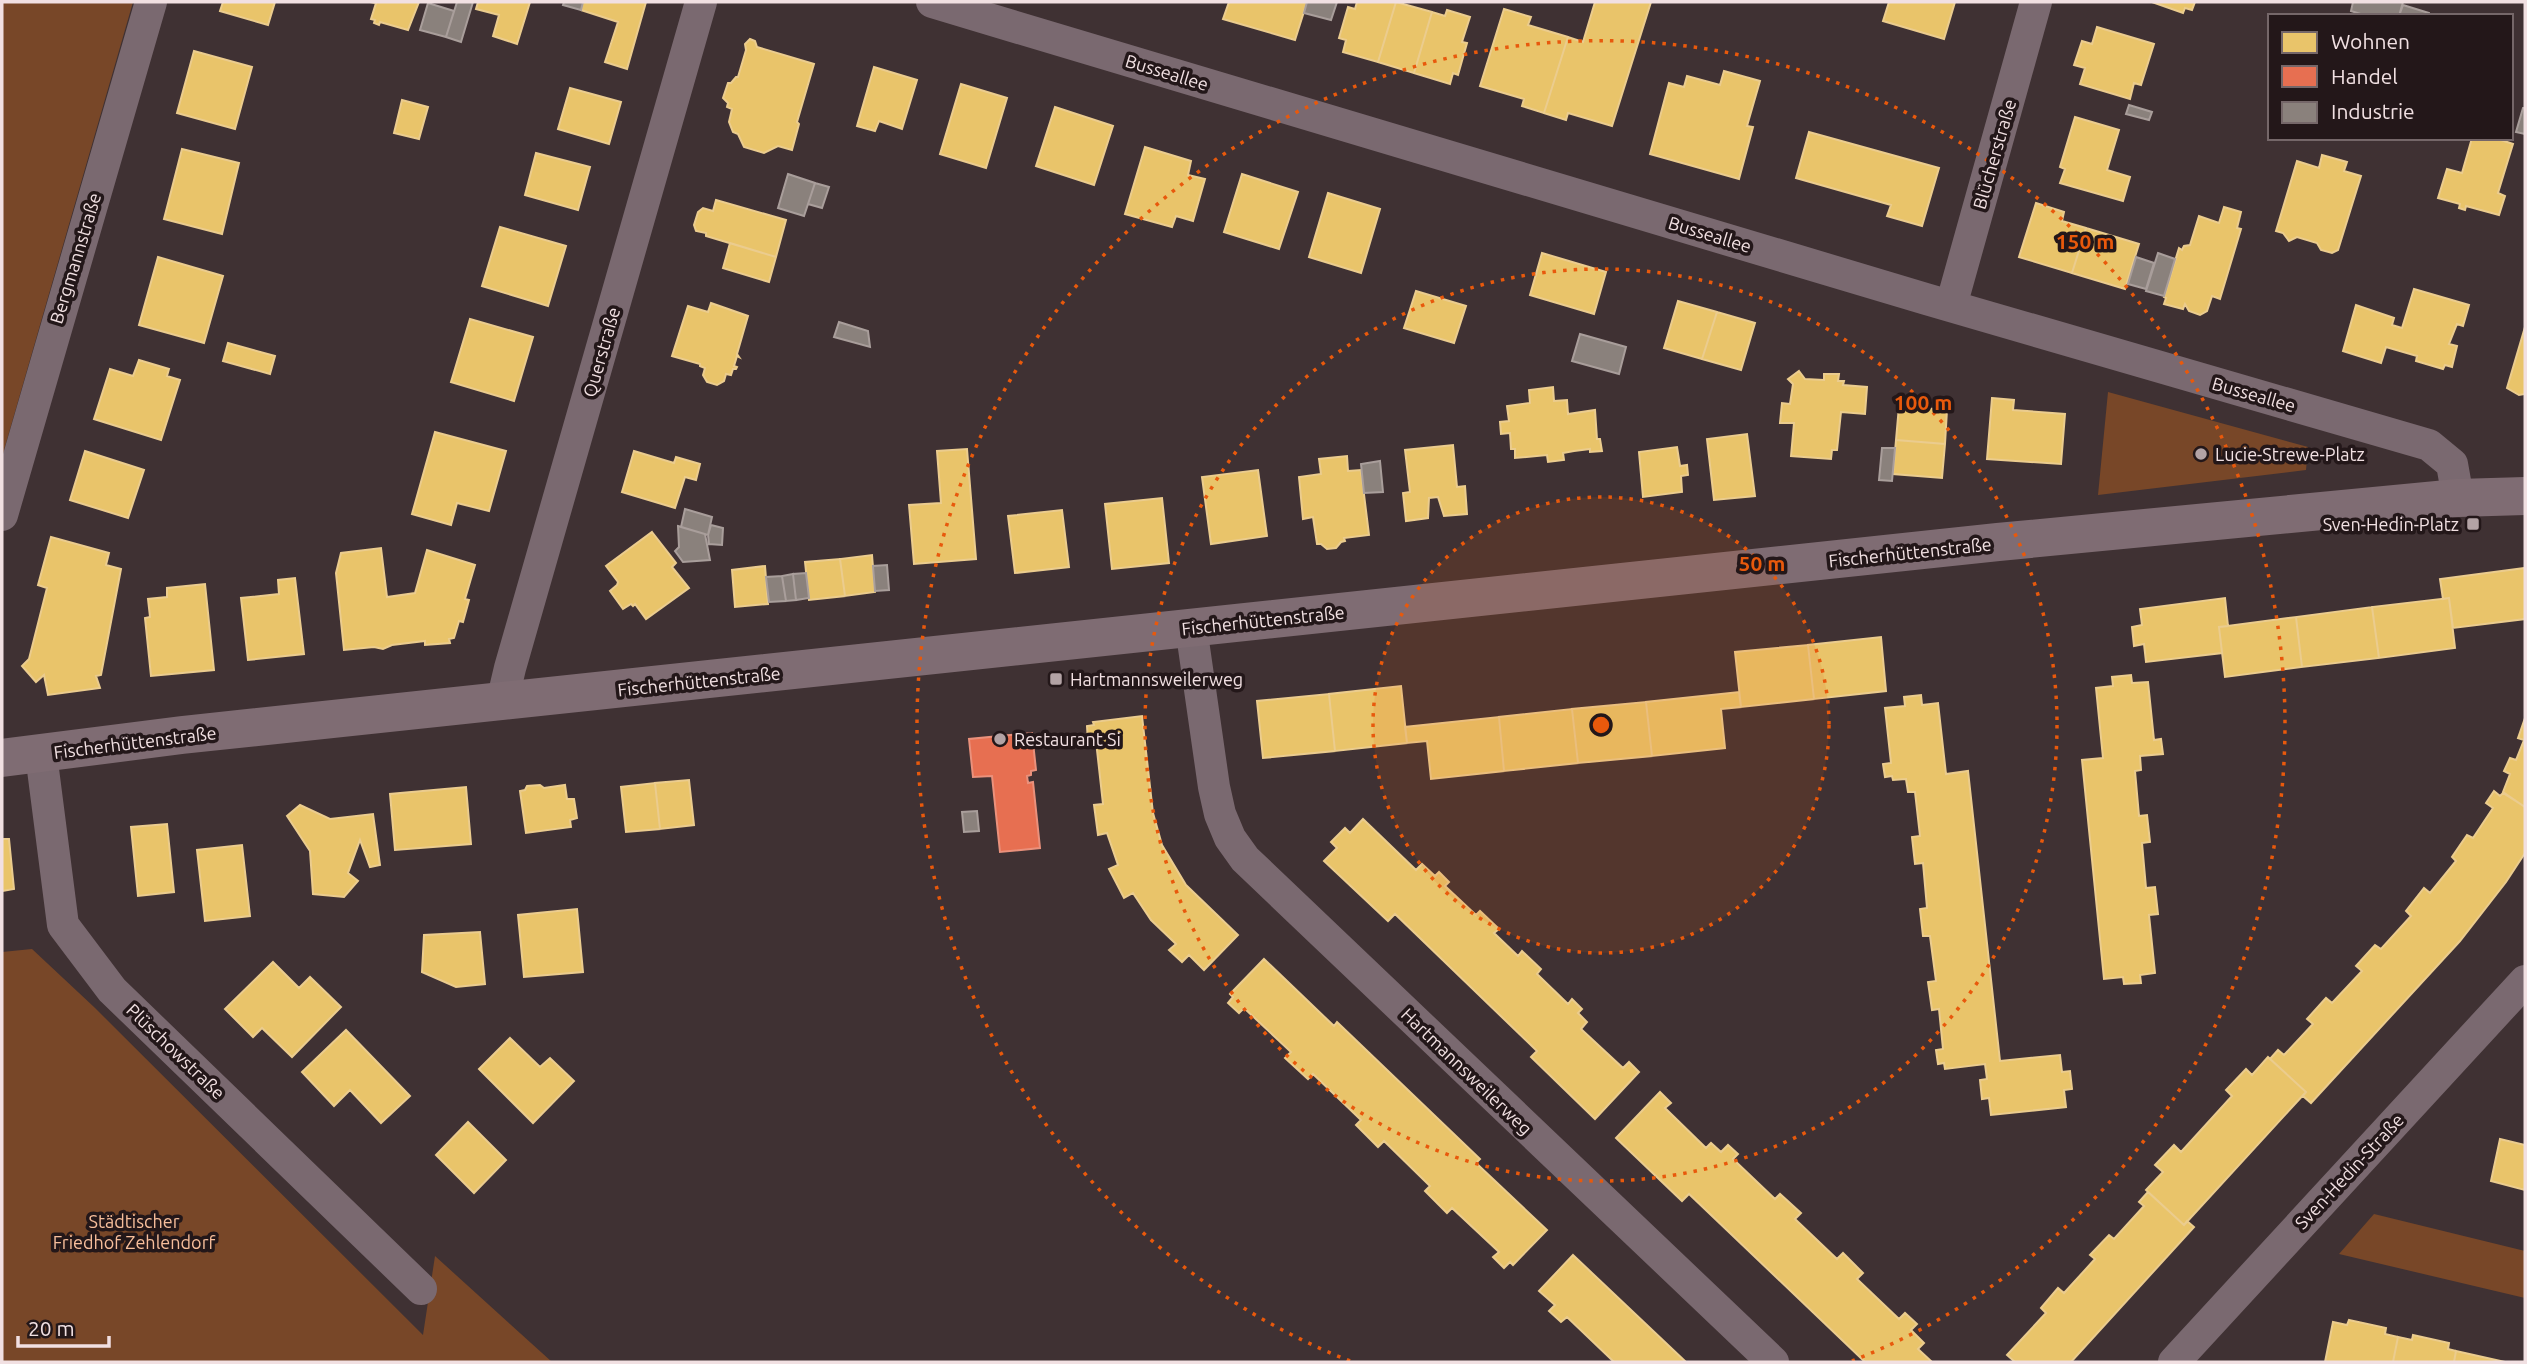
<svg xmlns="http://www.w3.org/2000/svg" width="2527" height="1364" font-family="Ubuntu,sans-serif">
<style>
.green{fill:#784728}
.homes{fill:#e9c46a;stroke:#ebcc8e;stroke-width:2}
.shops{fill:#e76f51;stroke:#ea917c;stroke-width:2}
.industry{fill:#8a817c;stroke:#a99e9b;stroke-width:2}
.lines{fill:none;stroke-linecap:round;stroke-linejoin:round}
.street{stroke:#7a6970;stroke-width:32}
.secondary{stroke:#7f6c73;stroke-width:38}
.ring{fill:none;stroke:#e8590c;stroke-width:3.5;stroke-dasharray:3.5 7}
.poi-dot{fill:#b3a3a5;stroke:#231719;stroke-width:2.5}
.labels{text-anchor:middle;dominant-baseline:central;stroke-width:7;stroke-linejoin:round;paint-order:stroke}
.street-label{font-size:18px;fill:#f1e0e2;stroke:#231719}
.poi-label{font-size:18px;fill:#f1e0e2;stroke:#231719;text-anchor:start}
.park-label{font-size:18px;fill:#f7be9b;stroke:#231719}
.centre{fill:#e8590c;stroke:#231719;stroke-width:3.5}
.ring-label{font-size:21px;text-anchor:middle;font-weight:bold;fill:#e8590c;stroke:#231719;stroke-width:7;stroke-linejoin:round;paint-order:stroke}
</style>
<rect width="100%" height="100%" fill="#3f3133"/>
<!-- green -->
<path class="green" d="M 2,2 L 133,2 L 2,457 Z
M 2108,392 L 2308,447 L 2306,470 L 2098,495 Z
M 32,949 L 94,1007 L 423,1335 L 435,1256 L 552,1362 L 2,1362 L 2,952 Z
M 2374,1214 L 2525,1251 L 2525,1298 L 2339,1254 Z"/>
<!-- homes -->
<path class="homes" d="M 223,2 L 275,2 L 268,25 L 220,11 Z
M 370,2 L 419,2 L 408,30 L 380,22 L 379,25 L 374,23 L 375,20 L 371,19 L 376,3 Z
M 478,2 L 530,2 L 517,44 L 493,36 L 499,15 L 476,9 Z
M 583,2 L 646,2 L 627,69 L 605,62 L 618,22 L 581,10 Z
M 1229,2 L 1307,2 L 1295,40 L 1223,19 Z
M 1357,2 L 1396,2 L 1378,62 L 1343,52 L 1346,40 L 1339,38 L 1348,7 L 1355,9 Z
M 1396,2 L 1432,12 L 1414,73 L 1378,62 Z
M 1595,2 L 1651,2 L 1612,126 L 1568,113 L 1566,120 L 1544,113 L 1568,37 L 1583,42 Z
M 1889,2 L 1955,2 L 1944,39 L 1883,21 Z
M 2152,2 L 2195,2 L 2192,10 L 2185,8 L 2183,13 Z
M 1504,9 L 1531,17 L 1528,25 L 1568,37 L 1544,113 L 1522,106 L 1524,99 L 1480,86 Z
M 1447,10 L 1470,17 L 1462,42 L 1467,43 L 1458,75 L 1453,73 L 1450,84 L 1414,73 L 1432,12 L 1445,16 Z
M 2097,27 L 2154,44 L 2141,85 L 2134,83 L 2130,99 L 2080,84 L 2085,68 L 2074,65 L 2082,41 L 2092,44 Z
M 750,39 L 755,41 L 757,47 L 814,64 L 797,122 L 799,124 L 792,150 L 778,146 L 764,153 L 744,147 L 738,134 L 733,132 L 729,122 L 732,109 L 727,107 L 728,103 L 723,98 L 728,83 L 731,83 L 736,77 L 738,77 L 746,50 L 745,44 Z
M 194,51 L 252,67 L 235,129 L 177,113 Z
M 874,67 L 917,80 L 902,129 L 879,121 L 875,131 L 857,126 Z
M 1724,71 L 1760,81 L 1747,126 L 1753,127 L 1739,179 L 1650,154 L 1669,83 L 1684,87 L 1687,76 L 1720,85 Z
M 961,84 L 1007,98 L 986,168 L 940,154 Z
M 570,88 L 621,102 L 609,144 L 558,129 Z
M 402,100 L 428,107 L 419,139 L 394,133 Z
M 1055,107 L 1113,126 L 1094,185 L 1036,166 Z
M 2075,117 L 2119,130 L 2107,170 L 2130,177 L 2123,201 L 2060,183 L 2065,169 L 2060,167 Z
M 1809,132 L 1939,168 L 1922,226 L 1887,216 L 1891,205 L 1796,178 Z
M 2472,138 L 2495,138 L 2513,144 L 2498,193 L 2505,196 L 2499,215 L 2466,206 L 2465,210 L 2459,208 L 2460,204 L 2438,198 L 2447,169 L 2462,173 Z
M 1145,147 L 1191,161 L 1188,175 L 1205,179 L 1193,221 L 1176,216 L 1172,227 L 1125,214 Z
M 182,149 L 239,163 L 222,234 L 164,219 Z
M 536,153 L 590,167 L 578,210 L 525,195 Z
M 2322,155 L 2347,162 L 2344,171 L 2361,176 L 2338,250 L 2332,253 L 2321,250 L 2317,243 L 2297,237 L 2289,241 L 2283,233 L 2276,231 L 2297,161 L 2319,168 Z
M 1242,174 L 1298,192 L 1279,249 L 1224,232 Z
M 1328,193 L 1380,209 L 1361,273 L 1309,257 Z
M 716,200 L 786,220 L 776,257 L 706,236 L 706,233 L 696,231 L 694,225 L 698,212 L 703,208 L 713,211 Z
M 2036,203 L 2064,212 L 2062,221 L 2086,228 L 2072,273 L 2019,257 Z
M 2224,207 L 2241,212 L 2237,228 L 2241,229 L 2220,299 L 2212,296 L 2207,311 L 2200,315 L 2189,311 L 2185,304 L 2183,309 L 2164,304 L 2166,298 L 2164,297 L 2179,248 L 2182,250 L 2184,246 L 2190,245 L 2199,216 L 2219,223 Z
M 500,227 L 566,246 L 548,306 L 482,286 Z
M 2086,228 L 2139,244 L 2125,289 L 2072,273 Z
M 730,243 L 776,257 L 769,282 L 723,268 Z
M 1542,253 L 1606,272 L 1594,314 L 1530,295 Z
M 158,257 L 223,276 L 204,343 L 139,325 Z
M 2414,289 L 2469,305 L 2463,326 L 2457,324 L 2449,344 L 2457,346 L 2452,367 L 2445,365 L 2443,369 L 2416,361 L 2417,356 L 2386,347 L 2381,363 L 2343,351 L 2356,305 L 2394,318 L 2392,325 L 2402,328 Z
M 1416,291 L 1466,306 L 1454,343 L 1404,328 Z
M 1678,301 L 1717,312 L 1702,359 L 1664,348 Z
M 711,303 L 748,316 L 737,354 L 739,357 L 737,356 L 734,366 L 737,367 L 736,369 L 733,369 L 731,375 L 726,374 L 724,381 L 717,385 L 707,382 L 703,375 L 705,368 L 700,366 L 700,364 L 672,356 L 688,306 L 708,312 Z
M 1717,312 L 1755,323 L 1741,370 L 1702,359 Z
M 470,319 L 533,337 L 514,401 L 451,382 Z
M 2525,327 L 2525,394 L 2519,395 L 2507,388 Z
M 228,343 L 275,356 L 270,374 L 223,361 Z
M 139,360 L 169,369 L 167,376 L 180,380 L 161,440 L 94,419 L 110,369 L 133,376 Z
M 1799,371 L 1805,379 L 1824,380 L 1824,374 L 1839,374 L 1838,381 L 1844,381 L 1843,385 L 1867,387 L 1865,414 L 1841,412 L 1837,450 L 1832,450 L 1831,459 L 1791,456 L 1794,423 L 1780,423 L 1782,403 L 1790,404 L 1793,384 L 1788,379 Z
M 1553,387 L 1554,401 L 1567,400 L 1568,414 L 1595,410 L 1597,439 L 1600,439 L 1602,451 L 1590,452 L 1590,449 L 1574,451 L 1563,453 L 1564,460 L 1548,462 L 1547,455 L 1515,458 L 1515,449 L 1511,449 L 1510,433 L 1501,434 L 1500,422 L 1509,421 L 1507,406 L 1530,403 L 1529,390 Z
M 1992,398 L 2014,400 L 2013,410 L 2065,414 L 2061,464 L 1987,459 Z
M 1899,406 L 1947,410 L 1945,444 L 1896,440 Z
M 435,432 L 506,451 L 489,511 L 457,503 L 451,525 L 412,514 Z
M 1747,434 L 1755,496 L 1714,500 L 1707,439 Z
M 1896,440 L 1945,444 L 1942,478 L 1893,474 Z
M 1453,445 L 1457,487 L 1465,486 L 1467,514 L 1444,516 L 1438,497 L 1429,498 L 1428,518 L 1406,521 L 1403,493 L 1410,492 L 1405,450 Z
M 1677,447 L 1680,466 L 1687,465 L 1688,475 L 1681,476 L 1682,492 L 1643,497 L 1639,452 Z
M 967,449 L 976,559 L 914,564 L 909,505 L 941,503 L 937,451 Z
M 85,451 L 144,470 L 128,518 L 70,500 Z
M 634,451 L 674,463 L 676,457 L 700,464 L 696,480 L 685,477 L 675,508 L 622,492 Z
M 1347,456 L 1348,471 L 1361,470 L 1369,535 L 1344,538 L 1345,541 L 1341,542 L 1336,548 L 1327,549 L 1321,544 L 1317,544 L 1313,517 L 1303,519 L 1299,477 L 1321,474 L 1319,459 Z
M 1258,470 L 1267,536 L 1211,544 L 1202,477 Z
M 1162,498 L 1169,563 L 1112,569 L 1105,504 Z
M 1062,510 L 1069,567 L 1015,573 L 1008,516 Z
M 652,532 L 676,563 L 672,567 L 689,588 L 646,619 L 635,604 L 633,606 L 631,604 L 623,609 L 610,591 L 617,585 L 618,582 L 606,566 Z
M 51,537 L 109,553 L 106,565 L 121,569 L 101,675 L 96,676 L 100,688 L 48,695 L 44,675 L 36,682 L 22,666 L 29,659 L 47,588 L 38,585 Z
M 381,548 L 387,597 L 415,593 L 427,550 L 475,565 L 465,599 L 469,600 L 463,622 L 459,621 L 454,638 L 449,639 L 450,643 L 425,645 L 425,641 L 392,645 L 383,649 L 374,647 L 344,650 L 336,573 L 341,553 Z
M 872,555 L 875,592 L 845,596 L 840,559 Z
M 840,559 L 845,596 L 809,600 L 805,562 Z
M 765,566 L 768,604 L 735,607 L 732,570 Z
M 2525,568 L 2525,619 L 2453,628 L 2449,598 L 2443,599 L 2440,579 Z
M 295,578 L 304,654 L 248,660 L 241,598 L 279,594 L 278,580 Z
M 205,584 L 214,670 L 151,676 L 145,618 L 150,617 L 148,599 L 167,597 L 167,588 Z
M 2225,598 L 2228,626 L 2219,627 L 2222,653 L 2146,662 L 2144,644 L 2134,646 L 2132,627 L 2142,625 L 2140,609 Z
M 2449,598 L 2455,648 L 2379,658 L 2372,607 Z
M 2372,607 L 2379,658 L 2302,667 L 2296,617 Z
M 2296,617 L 2302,667 L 2225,677 L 2219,627 Z
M 1881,637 L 1886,691 L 1814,699 L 1808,645 Z
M 1808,645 L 1814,699 L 1741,707 L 1735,652 Z
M 2131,675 L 2132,683 L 2148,682 L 2154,740 L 2161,739 L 2163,754 L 2140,756 L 2141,770 L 2135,771 L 2139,816 L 2147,815 L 2150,842 L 2142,843 L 2146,888 L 2155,887 L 2158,914 L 2149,915 L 2155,973 L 2140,975 L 2141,983 L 2124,984 L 2123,977 L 2104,979 L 2082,760 L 2103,758 L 2096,688 L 2113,686 L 2112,677 Z
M 1401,686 L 1407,743 L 1335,751 L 1329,694 Z
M 1739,692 L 1741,707 L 1721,709 L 1725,748 L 1652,756 L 1646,702 Z
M 1329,694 L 1335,751 L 1263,758 L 1257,701 Z
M 1921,695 L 1922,705 L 1938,703 L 1946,774 L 1968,771 L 2000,1061 L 2060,1055 L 2062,1072 L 2070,1071 L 2072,1089 L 2064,1090 L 2066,1107 L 1991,1115 L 1989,1098 L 1982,1099 L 1980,1080 L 1987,1079 L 1985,1064 L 1945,1069 L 1944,1063 L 1938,1064 L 1936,1050 L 1943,1049 L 1939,1009 L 1932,1010 L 1928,982 L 1936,981 L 1930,936 L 1923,936 L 1920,909 L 1927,908 L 1923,863 L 1915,864 L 1912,837 L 1920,836 L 1915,792 L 1908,792 L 1906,779 L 1893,780 L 1892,776 L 1885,777 L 1883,764 L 1891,763 L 1885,708 L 1905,706 L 1904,697 Z
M 1646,702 L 1652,756 L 1578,763 L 1572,709 Z
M 1572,709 L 1578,763 L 1504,771 L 1499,717 Z
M 1142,716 L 1153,813 L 1162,845 L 1186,885 L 1238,935 L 1204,970 L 1189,955 L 1182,962 L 1169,950 L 1176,944 L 1151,920 L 1133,893 L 1124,898 L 1109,869 L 1118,865 L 1107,833 L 1098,835 L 1094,805 L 1103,804 L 1096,741 L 1088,742 L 1087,726 L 1094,725 L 1093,722 Z
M 1499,717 L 1504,771 L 1431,779 L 1427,741 L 1407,743 L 1405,727 Z
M 2525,718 L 2525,807 L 2503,792 L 2510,774 L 2504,771 L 2510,758 L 2516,760 L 2524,740 L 2518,738 Z
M 689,780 L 694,825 L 660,829 L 655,783 Z
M 655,783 L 660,829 L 626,832 L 621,787 Z
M 540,785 L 544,788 L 565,785 L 567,799 L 574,799 L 577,818 L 570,820 L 571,827 L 526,833 L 520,791 L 525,790 L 527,786 Z
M 466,787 L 471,844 L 395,850 L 390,794 Z
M 2494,791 L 2500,796 L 2503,793 L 2525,807 L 2525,853 L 2506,882 L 2460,941 L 2311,1103 L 2303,1096 L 2306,1092 L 2270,1059 L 2278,1050 L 2284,1055 L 2313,1024 L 2307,1019 L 2326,998 L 2332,1003 L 2362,971 L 2356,966 L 2375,945 L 2381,949 L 2411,916 L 2406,911 L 2424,888 L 2430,893 L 2456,861 L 2452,857 L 2467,835 L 2473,838 L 2493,808 L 2486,803 Z
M 300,805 L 330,819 L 373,814 L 380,865 L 370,867 L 360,840 L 348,873 L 358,881 L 344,897 L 313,894 L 310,851 L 287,816 Z
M 1363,819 L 1416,870 L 1422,864 L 1435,876 L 1439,872 L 1449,882 L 1445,886 L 1476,915 L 1480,911 L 1499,929 L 1494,933 L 1518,956 L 1522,951 L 1541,969 L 1537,974 L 1568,1004 L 1572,999 L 1582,1009 L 1578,1013 L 1587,1022 L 1581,1029 L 1623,1068 L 1629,1062 L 1639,1072 L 1595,1119 L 1531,1057 L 1537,1051 L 1395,914 L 1388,921 L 1324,861 L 1337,848 L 1331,842 L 1345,828 L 1350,833 Z
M 167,824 L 174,892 L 138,896 L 131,827 Z
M 2,839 L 9,839 L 14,889 L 2,891 Z
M 242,845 L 250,916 L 205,921 L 197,850 Z
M 577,909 L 583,972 L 524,977 L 518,915 Z
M 480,932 L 485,984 L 456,987 L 422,972 L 424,935 Z
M 1264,959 L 1334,1026 L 1337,1022 L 1480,1159 L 1476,1163 L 1547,1230 L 1513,1265 L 1510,1262 L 1504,1268 L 1493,1257 L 1499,1252 L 1452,1208 L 1447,1213 L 1425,1191 L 1430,1186 L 1384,1141 L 1378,1147 L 1356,1125 L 1361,1120 L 1313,1074 L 1308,1079 L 1285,1058 L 1291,1052 L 1244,1008 L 1239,1013 L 1228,1003 L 1233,997 L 1230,994 Z
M 273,962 L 299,988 L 310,977 L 341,1007 L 292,1057 L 262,1028 L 253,1037 L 225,1009 Z
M 346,1030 L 410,1096 L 381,1123 L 350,1090 L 334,1106 L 302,1072 Z
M 510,1038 L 540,1067 L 550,1058 L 574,1081 L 533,1123 L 479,1069 Z
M 2268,1057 L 2306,1092 L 2184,1225 L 2146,1190 L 2163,1172 L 2155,1165 L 2174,1145 L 2181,1152 L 2232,1096 L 2226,1090 L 2246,1069 L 2252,1075 Z
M 1660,1092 L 1671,1103 L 1665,1108 L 1706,1148 L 1711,1143 L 1721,1152 L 1728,1145 L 1738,1154 L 1733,1159 L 1775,1199 L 1780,1194 L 1801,1213 L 1795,1219 L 1837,1259 L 1843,1253 L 1863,1273 L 1857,1279 L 1899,1319 L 1905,1313 L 1917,1324 L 1911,1330 L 1924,1343 L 1918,1349 L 1932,1362 L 1865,1362 L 1689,1194 L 1682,1201 L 1616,1138 Z
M 468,1122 L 506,1160 L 474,1193 L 436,1155 Z
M 2500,1139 L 2525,1145 L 2525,1190 L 2491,1181 Z
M 2148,1192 L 2184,1225 L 2187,1221 L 2194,1227 L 2071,1362 L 2015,1362 L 2007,1355 L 2046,1313 L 2041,1308 L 2058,1288 L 2064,1293 L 2095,1259 L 2090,1255 L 2109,1235 L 2114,1239 L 2144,1206 L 2139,1202 Z
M 1573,1255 L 1686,1362 L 1611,1362 L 1613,1361 L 1567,1317 L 1561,1322 L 1549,1311 L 1555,1305 L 1539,1291 Z
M 2349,1320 L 2386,1328 L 2385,1334 L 2398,1337 L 2393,1362 L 2325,1362 L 2333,1322 L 2347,1325 Z
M 2413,1335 L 2449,1343 L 2448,1349 L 2456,1351 L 2454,1362 L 2393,1362 L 2398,1337 L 2412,1340 Z
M 2456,1351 L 2505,1362 L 2454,1362 Z"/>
<!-- shops -->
<path class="shops" d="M 1032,733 L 1036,770 L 1031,771 L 1031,775 L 1027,776 L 1028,783 L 1033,782 L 1040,848 L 1000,852 L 992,776 L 973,777 L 969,739 Z"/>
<!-- industry -->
<path class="industry" d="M 457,2 L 473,2 L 461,42 L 446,37 Z
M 564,2 L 583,2 L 581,10 L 563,5 Z
M 1307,2 L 1337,2 L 1331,20 L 1304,13 Z
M 2353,2 L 2403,2 L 2399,16 L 2367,16 L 2351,11 Z
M 428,3 L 454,11 L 446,37 L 420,30 Z
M 2403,5 L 2429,13 L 2429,16 L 2399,16 Z
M 2129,105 L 2152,112 L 2149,120 L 2126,114 Z
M 2523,108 L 2525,108 L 2525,134 L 2516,132 Z
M 788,174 L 815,183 L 804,216 L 778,208 Z
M 815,183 L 829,187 L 822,208 L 808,204 Z
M 2158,253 L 2175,259 L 2164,296 L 2146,291 Z
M 2136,257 L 2154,263 L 2146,289 L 2128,284 Z
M 839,322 L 868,331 L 870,347 L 834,337 Z
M 1580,334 L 1626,347 L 1619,374 L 1572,361 Z
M 1882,448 L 1895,448 L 1892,481 L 1879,480 Z
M 1380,461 L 1383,492 L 1364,493 L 1361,464 Z
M 685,509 L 712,517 L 708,535 L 681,527 Z
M 711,525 L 723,528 L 722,545 L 709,544 L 708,535 Z
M 678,526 L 705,534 L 710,560 L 683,562 L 675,551 L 679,547 Z
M 887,565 L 889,590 L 875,591 L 873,566 Z
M 806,573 L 809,598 L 796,600 L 793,574 Z
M 793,574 L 796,600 L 786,601 L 782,576 Z
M 782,576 L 786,601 L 769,602 L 766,577 Z
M 977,811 L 979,831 L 964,832 L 962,812 Z"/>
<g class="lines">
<!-- street -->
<path class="street" d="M 932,2 L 1926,299 L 2429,445 L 2452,464 L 2458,498
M 1951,306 L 2036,2
M 2,515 L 151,2
M 1191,627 L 1214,787 L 1220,814 L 1230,838 L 1245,859 L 1773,1362
M 502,702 L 510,668 L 701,2
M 41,754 L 63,925 L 112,990 L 421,1289
M 2174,1362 L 2525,981"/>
<!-- secondary -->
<path class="secondary" d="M 2,758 L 182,735 L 1998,542 L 2458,498 L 2525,496"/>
</g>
<!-- distance rings -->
<circle cx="1601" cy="725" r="228" fill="#e8590c" fill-opacity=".12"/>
<g class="ring">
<circle cx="1601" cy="725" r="228"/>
<circle cx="1601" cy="725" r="456"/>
<path d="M1350 1361A684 684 0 1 1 1852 1361"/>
</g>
<!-- markers -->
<g class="poi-dot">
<circle cx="2201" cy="454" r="7"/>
<rect x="2466" y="517" width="14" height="14" rx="3.5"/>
<rect x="1049" y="672" width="14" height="14" rx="3.5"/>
<circle cx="1000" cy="739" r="7"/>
</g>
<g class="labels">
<!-- street labels -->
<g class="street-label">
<text transform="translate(1167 72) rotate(17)">Busseallee</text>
<text transform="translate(1994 154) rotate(-74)">Blücherstraße</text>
<text transform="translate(1710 234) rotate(17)">Busseallee</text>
<text transform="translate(75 258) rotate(-73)">Bergmannstraße</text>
<text transform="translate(601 352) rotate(-74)">Querstraße</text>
<text transform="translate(2254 394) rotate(16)">Busseallee</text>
<text transform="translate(1910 552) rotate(-6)">Fischerhüttenstraße</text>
<text transform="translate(1263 620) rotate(-6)">Fischerhüttenstraße</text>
<text transform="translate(699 681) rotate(-6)">Fischerhüttenstraße</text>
<text transform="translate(135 742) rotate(-7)">Fischerhüttenstraße</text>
<text transform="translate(176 1051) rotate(44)">Plüschowstraße</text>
<text transform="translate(1467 1071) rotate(44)">Hartmannsweilerweg</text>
<text transform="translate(2349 1171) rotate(-47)">Sven-Hedin-Straße</text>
</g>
<!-- poi labels -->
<g class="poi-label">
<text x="2215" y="454">Lucie-Strewe-Platz</text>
<text x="2459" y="524" text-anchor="end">Sven-Hedin-Platz</text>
<text x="1070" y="679">Hartmannsweilerweg</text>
<text x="1014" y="739">Restaurant Si</text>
</g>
<!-- park labels -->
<g class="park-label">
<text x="134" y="1221">Städtischer<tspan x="134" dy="21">Friedhof Zehlendorf</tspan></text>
</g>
</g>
<circle cx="1601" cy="725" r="10" class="centre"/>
<g class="ring-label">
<text x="2085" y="249">150 m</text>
<text x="1923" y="410">100 m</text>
<text x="1762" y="571">50 m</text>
</g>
<!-- border -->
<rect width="2527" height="1364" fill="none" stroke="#f1e0e2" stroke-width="7"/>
<!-- legend -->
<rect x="2268" y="14" width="245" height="126" fill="#231719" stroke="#756769" stroke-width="2"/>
<rect x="2282" y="32" width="35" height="21" fill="#e9c46a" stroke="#756769" stroke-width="2"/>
<text x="2331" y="49" font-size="21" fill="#f1e0e2">Wohnen</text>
<rect x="2282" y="66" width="35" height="21" fill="#e76f51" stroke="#756769" stroke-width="2"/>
<text x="2331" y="84" font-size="21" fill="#f1e0e2">Handel</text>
<rect x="2282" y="102" width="35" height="21" fill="#8a817c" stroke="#756769" stroke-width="2"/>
<text x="2331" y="119" font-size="21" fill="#f1e0e2">Industrie</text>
<!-- scale -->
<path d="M18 1336v10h91v-10" fill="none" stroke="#f1e0e2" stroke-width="3.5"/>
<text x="28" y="1336" font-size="21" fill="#f1e0e2" stroke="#231719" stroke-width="5" paint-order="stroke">20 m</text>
</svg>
